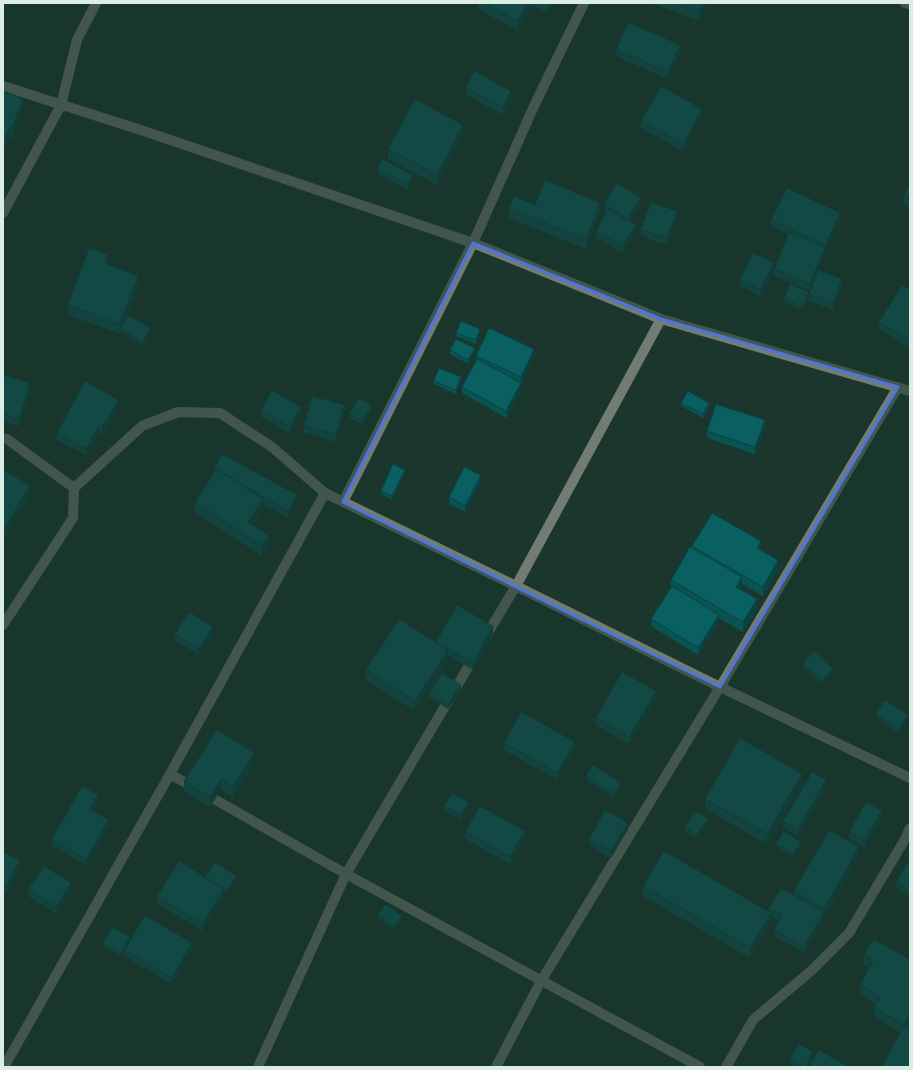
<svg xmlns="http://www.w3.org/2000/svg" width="913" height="1070" font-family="Karla,sans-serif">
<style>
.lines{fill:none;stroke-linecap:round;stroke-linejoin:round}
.minor{stroke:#737c73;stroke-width:10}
.wall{fill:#095353}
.shaded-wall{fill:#074343}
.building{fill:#0a6060;stroke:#074343}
.marked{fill:none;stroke:#4d76dc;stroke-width:3;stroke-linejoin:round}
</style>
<rect width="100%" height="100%" fill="#1a362d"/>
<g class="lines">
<!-- minor -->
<path class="minor" d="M 905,3 L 910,4
M 3,86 L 147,132 L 473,243 L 661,319 L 910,391
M 3,213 L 61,105 L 77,40 L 96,3
M 3,438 L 7,439 L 74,488 L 73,518 L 3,625
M 74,488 L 142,426 L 178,412 L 220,413 L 272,447 L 325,493 L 516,586 L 720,687 L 910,778
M 343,502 L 473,243 L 535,104 L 584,3
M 486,636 L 516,586 L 661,319
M 170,774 L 346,874 L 700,1067
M 4,1067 L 170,774 L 325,493
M 258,1067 L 346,874 L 474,657
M 496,1067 L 541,981 L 720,687 L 898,387
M 726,1067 L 753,1020 L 812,970 L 849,933 L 904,841 L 910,828"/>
</g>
<!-- wall -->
<path class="wall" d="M 478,3 L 533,3 L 518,31 L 478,9 Z
M 533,3 L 552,3 L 547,13 L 533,6 Z
M 651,3 L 706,3 L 699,21 Z
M 616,50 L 680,52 L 668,79 L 616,56 Z
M 466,88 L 511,98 L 503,115 L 466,95 Z
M 3,91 L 23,108 L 12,138 L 10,137 Z
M 702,115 L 683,151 L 641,128 L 641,121 Z
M 463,135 L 437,185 L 388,159 L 388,149 Z
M 377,169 L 413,178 L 408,189 L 377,173 Z
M 910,185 L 910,208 L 904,204 L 904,194 Z
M 604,204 L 641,205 L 630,222 L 636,231 L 623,253 L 596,238 L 596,231 L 606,212 L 604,211 Z
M 535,205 L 600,212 L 586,249 L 509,218 L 509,208 Z
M 677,218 L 667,245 L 641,236 L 641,229 Z
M 771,220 L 840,220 L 825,251 L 825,253 L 818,270 L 842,285 L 833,310 L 809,301 L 809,296 L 802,310 L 784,302 L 784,298 L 809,294 L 814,281 L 810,291 L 774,276 L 774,270 L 760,296 L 740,286 L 740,279 L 774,269 L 788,234 L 771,226 Z
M 108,264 L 138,286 L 125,322 L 150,331 L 143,345 L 120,332 L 120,334 L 68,315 L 68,305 Z
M 910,290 L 910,348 L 879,329 L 879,322 Z
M 456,333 L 480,333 L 476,344 L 456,336 Z
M 450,350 L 475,352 L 468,364 L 450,354 Z
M 534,355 L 521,384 L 521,390 L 506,418 L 462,393 L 462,387 L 476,361 L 476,356 Z
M 3,375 L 30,390 L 19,426 L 3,421 Z
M 434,381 L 461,381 L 456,394 L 434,384 Z
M 681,403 L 709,406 L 703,418 L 681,406 Z
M 118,406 L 102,435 L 99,433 L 86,455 L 57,440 L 57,433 Z
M 261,410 L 301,414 L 290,433 L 261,417 Z
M 372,410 L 362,425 L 349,417 L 349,413 Z
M 344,412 L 336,442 L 304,433 L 304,426 Z
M 765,427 L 755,454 L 707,438 L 707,431 Z
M 214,469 L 297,502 L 288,518 L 263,504 L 263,509 L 253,525 L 269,546 L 262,556 L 195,512 L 195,502 L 214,473 Z
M 405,473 L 392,500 L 381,494 L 381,491 Z
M 481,482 L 465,512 L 449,504 L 449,497 Z
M 692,546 L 761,551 L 778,570 L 763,596 L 742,584 L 742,587 L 740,589 L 757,609 L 743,632 L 719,618 L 719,621 L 698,655 L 651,626 L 651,619 L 671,588 L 671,580 L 692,549 Z
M 493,633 L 473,670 L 448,656 L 448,659 L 415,711 L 366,680 L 366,670 L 436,642 Z
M 175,634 L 213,634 L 199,655 L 175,640 Z
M 803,663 L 833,672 L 822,684 L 803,667 Z
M 461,689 L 448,709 L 429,697 L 429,693 Z
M 656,698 L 629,744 L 596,725 L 596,718 Z
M 876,714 L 908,718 L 898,733 L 876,717 Z
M 504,743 L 575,749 L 557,780 L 504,750 Z
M 254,763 L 233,797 L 221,789 L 210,807 L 184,791 L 184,781 Z
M 586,776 L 621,786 L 614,797 L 586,780 Z
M 802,784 L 767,844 L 705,809 L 705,799 Z
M 826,787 L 798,836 L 783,828 L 783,821 Z
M 98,802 L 93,810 L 109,826 L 86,865 L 52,846 L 52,839 Z
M 444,806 L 469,806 L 461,819 L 444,810 Z
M 882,817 L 865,848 L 849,838 L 849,832 Z
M 708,822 L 696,838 L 685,831 L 685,827 Z
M 628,829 L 611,858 L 589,845 L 589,839 Z
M 465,832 L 525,838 L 510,864 L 465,839 Z
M 776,843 L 801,846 L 793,857 L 776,846 Z
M 3,852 L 20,868 L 7,892 L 3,890 Z
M 859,857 L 804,953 L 774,936 L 774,929 L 779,921 L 771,916 L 771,922 L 750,958 L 643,896 L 643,886 L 769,912 L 769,909 L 794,896 L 794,891 Z
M 910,859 L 910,897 L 896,888 L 896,881 Z
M 236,879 L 227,894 L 224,892 L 224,896 L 202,931 L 157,903 L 157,896 Z
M 28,889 L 71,890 L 56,914 L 28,896 Z
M 378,914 L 402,919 L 394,930 L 378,918 Z
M 874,939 L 910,1025 L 901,1033 L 874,1017 L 874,1007 L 876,1004 L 860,995 L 860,985 L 869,968 L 864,965 L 864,955 Z
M 130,940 L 192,949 L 172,984 L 124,956 L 124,951 L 121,956 L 103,946 L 103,943 Z
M 813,1055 L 807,1067 L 797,1067 L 790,1063 L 790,1060 Z"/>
<!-- shaded-wall -->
<path class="shaded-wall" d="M 527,3 L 533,3 L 518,31 L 518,21 Z
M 550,3 L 552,3 L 547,13 L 547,10 Z
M 702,3 L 706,3 L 699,21 L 699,11 Z
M 680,45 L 680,52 L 668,79 L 668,72 Z
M 511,91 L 511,98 L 503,115 L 503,108 Z
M 23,99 L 23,108 L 12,138 L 12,128 Z
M 702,109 L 702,115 L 683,151 L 683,144 Z
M 463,125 L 463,135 L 437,185 L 437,175 Z
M 10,127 L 10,137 L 3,153 L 3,144 Z
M 413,175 L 413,178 L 408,189 L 408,185 Z
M 641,198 L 641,205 L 628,226 L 628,219 Z
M 600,203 L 600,212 L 586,249 L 586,239 Z
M 677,211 L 677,218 L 667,245 L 667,238 Z
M 840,213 L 840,220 L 825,251 L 825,253 L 810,291 L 810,284 L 825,248 L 825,245 Z
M 636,225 L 636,231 L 623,253 L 623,246 Z
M 108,255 L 108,265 L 105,263 Z
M 774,263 L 774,270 L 760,296 L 760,290 Z
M 138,276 L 138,286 L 122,330 L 120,329 L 120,334 L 120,324 Z
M 842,279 L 842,285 L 833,310 L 833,303 Z
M 809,292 L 809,296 L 802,310 L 802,307 Z
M 150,328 L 150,331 L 143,345 L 143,341 Z
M 480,329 L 480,333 L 476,344 L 476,340 Z
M 475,348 L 475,352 L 468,364 L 468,360 Z
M 534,349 L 534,355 L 521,384 L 521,377 Z
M 461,377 L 461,381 L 456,394 L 456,390 Z
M 30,383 L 30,390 L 19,426 L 19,419 Z
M 521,383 L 521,390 L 506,418 L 506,411 Z
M 118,400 L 118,406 L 102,435 L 102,428 Z
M 709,403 L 709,406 L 703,418 L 703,414 Z
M 344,405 L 344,412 L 336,442 L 336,435 Z
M 372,406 L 372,410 L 362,425 L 362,421 Z
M 301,407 L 301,414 L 290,433 L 290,427 Z
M 765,420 L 765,427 L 755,454 L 755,447 Z
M 99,426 L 99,433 L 86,455 L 86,449 Z
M 405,470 L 405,473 L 392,500 L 392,496 Z
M 481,475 L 481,482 L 465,512 L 465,506 Z
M 30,485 L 30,495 L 3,541 L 3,532 Z
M 297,495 L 297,502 L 288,518 L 288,511 Z
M 263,499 L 263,509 L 248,532 L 248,522 Z
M 269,536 L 269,546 L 262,556 L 262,546 Z
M 761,541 L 761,551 L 757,548 Z
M 778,560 L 778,570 L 763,596 L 763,587 Z
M 742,577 L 742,587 L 736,597 L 736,587 Z
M 757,599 L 757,609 L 743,632 L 743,622 Z
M 719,615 L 719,621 L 698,655 L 698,648 Z
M 493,626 L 493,633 L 473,670 L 473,663 Z
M 213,627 L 213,634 L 199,655 L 199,649 Z
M 448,650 L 448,659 L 415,711 L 415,701 Z
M 833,669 L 833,672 L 822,684 L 822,681 Z
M 461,685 L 461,689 L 448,709 L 448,705 Z
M 656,691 L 656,698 L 629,744 L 629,737 Z
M 908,715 L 908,718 L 898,733 L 898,729 Z
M 575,742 L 575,749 L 557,780 L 557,773 Z
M 254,753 L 254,763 L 233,797 L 233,787 Z
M 802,774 L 802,784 L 767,844 L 767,834 Z
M 221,779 L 221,789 L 210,807 L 210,797 Z
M 826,780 L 826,787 L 798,836 L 798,830 Z
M 621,783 L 621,786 L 614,797 L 614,794 Z
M 98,795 L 98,802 L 90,815 L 90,809 Z
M 469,802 L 469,806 L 461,819 L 461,815 Z
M 882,811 L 882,817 L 865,848 L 865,841 Z
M 708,819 L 708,822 L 696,838 L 696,835 Z
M 109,820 L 109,826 L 86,865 L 86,859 Z
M 628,823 L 628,829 L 611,858 L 611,851 Z
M 525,831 L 525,838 L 510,864 L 510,857 Z
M 801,842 L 801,846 L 793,857 L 793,854 Z
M 859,847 L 859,857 L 824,919 L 824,909 Z
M 20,861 L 20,868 L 7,892 L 7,885 Z
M 236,876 L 236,879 L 227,894 L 227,890 Z
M 71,883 L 71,890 L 56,914 L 56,907 Z
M 224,889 L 224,896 L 202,931 L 202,924 Z
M 824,912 L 824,919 L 804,953 L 804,947 Z
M 771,913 L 771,922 L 750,958 L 750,948 Z
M 402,916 L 402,919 L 394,930 L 394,926 Z
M 130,937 L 130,940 L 121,956 L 121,953 Z
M 192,943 L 192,949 L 172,984 L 172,978 Z
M 910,1015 L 910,1025 L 904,1035 L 904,1025 Z
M 813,1051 L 813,1055 L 807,1067 L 805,1067 Z"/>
<!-- building -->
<path class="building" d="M 485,3 L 527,3 L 518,21 Z
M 534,3 L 550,3 L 547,10 Z
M 677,3 L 702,3 L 699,11 Z
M 628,22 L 680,45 L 668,72 L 616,50 Z
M 474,71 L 511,91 L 503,108 L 466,88 Z
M 661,86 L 702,109 L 683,144 L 641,121 Z
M 3,91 L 23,99 L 12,128 L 10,127 L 3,144 Z
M 415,99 L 463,125 L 437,175 L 388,149 Z
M 382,159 L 413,175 L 408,185 L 377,169 Z
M 545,180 L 600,203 L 586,239 L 509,208 L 514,196 L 535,205 Z
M 617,183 L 641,198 L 628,219 L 604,204 Z
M 910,185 L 910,198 L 904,194 Z
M 787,188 L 840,213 L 825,245 L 771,220 Z
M 651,202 L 677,211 L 667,238 L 641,229 Z
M 608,209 L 636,225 L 623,246 L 596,231 Z
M 789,232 L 825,247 L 810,284 L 774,269 Z
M 89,248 L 108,255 L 105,263 L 138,276 L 120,324 L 68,305 Z
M 753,253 L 774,263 L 760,290 L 740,279 Z
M 818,270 L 842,279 L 833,303 L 809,294 Z
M 790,284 L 809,292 L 802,307 L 784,298 Z
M 902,285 L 910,290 L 910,341 L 879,322 Z
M 128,315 L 150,328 L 143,341 L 120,329 Z
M 461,321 L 480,329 L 476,340 L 456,333 Z
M 489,328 L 534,349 L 521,377 L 476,356 Z
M 456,339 L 475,348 L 468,360 L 450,350 Z
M 477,359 L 521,383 L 506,411 L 462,387 Z
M 439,368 L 461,377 L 456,390 L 434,381 Z
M 3,375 L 30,383 L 19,419 L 3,414 Z
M 85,381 L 118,400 L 102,428 L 99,426 L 86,449 L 57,433 Z
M 272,390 L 301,407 L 290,427 L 261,410 Z
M 688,391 L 709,403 L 703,414 L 681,403 Z
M 312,396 L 344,405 L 336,435 L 304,426 Z
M 359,398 L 372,406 L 362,421 L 349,413 Z
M 716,404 L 765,420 L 755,447 L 707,431 Z
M 222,454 L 297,495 L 288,511 L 241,484 L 217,469 L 216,471 L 214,469 Z
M 393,464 L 405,470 L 392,496 L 381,491 Z
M 464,467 L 481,475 L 465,506 L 449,497 Z
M 217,469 L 263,499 L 248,522 L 269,536 L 262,546 L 195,502 Z
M 3,470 L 30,485 L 3,532 Z
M 712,513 L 761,541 L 757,548 L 778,560 L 763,587 L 692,546 Z
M 690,547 L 742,577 L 736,587 L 757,599 L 743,622 L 671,580 Z
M 672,586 L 719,615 L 698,648 L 651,619 Z
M 457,605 L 493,626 L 473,663 L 436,642 Z
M 189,612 L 213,627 L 199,649 L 175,634 Z
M 399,619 L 448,650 L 415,701 L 366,670 Z
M 814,651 L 833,669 L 822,681 L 803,663 Z
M 622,672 L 656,691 L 629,737 L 596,718 Z
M 442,673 L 461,685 L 448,705 L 429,693 Z
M 885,700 L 908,715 L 898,729 L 876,714 Z
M 521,712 L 575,742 L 557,773 L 504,743 Z
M 217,730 L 254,753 L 233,787 L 221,779 L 210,797 L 184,781 Z
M 740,738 L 802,774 L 767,834 L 705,799 Z
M 593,765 L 621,783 L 614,794 L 586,776 Z
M 812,772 L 826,780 L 798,830 L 783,821 Z
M 82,786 L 98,795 L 90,809 L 109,820 L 86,859 L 52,839 Z
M 452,793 L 469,802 L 461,815 L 444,806 Z
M 866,802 L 882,811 L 865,841 L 849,832 Z
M 480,806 L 525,831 L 510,857 L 465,832 Z
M 605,810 L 628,823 L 611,851 L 589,839 Z
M 697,811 L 708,819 L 696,835 L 685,827 Z
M 829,830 L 859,847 L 824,909 L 794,891 Z
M 784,831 L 801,842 L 793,854 L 776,843 Z
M 664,851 L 771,913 L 750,948 L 643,886 Z
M 3,852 L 20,861 L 7,885 L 3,883 Z
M 910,859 L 910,891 L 896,881 Z
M 179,861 L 224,889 L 202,924 L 157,896 Z
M 215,862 L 236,876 L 227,890 L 205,877 Z
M 44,866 L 71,883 L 56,907 L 28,889 Z
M 781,888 L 824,912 L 804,947 L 774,929 L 782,916 L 769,909 Z
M 386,904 L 402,916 L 394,926 L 378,914 Z
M 145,915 L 192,943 L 172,978 L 124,950 Z
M 112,927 L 130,937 L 121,953 L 103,943 Z
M 874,939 L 910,960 L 910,1015 L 904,1025 L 874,1007 L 880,997 L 860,985 L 873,961 L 864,955 Z
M 905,1025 L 910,1028 L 910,1067 L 881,1067 Z
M 798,1044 L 813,1051 L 805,1067 L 804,1067 L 790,1060 Z
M 819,1050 L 849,1067 L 809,1067 Z"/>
<!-- marked area -->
<path d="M0 0H913V1070H0ZM 473,243 L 661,319 L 898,387 L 720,687 L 343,502 Z" fill="#1a362d" fill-opacity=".55" fill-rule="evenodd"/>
<path class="marked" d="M 473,243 L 661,319 L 898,387 L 720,687 L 343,502 Z"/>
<!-- border -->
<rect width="913" height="1070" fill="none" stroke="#dcede6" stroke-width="8"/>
</svg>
